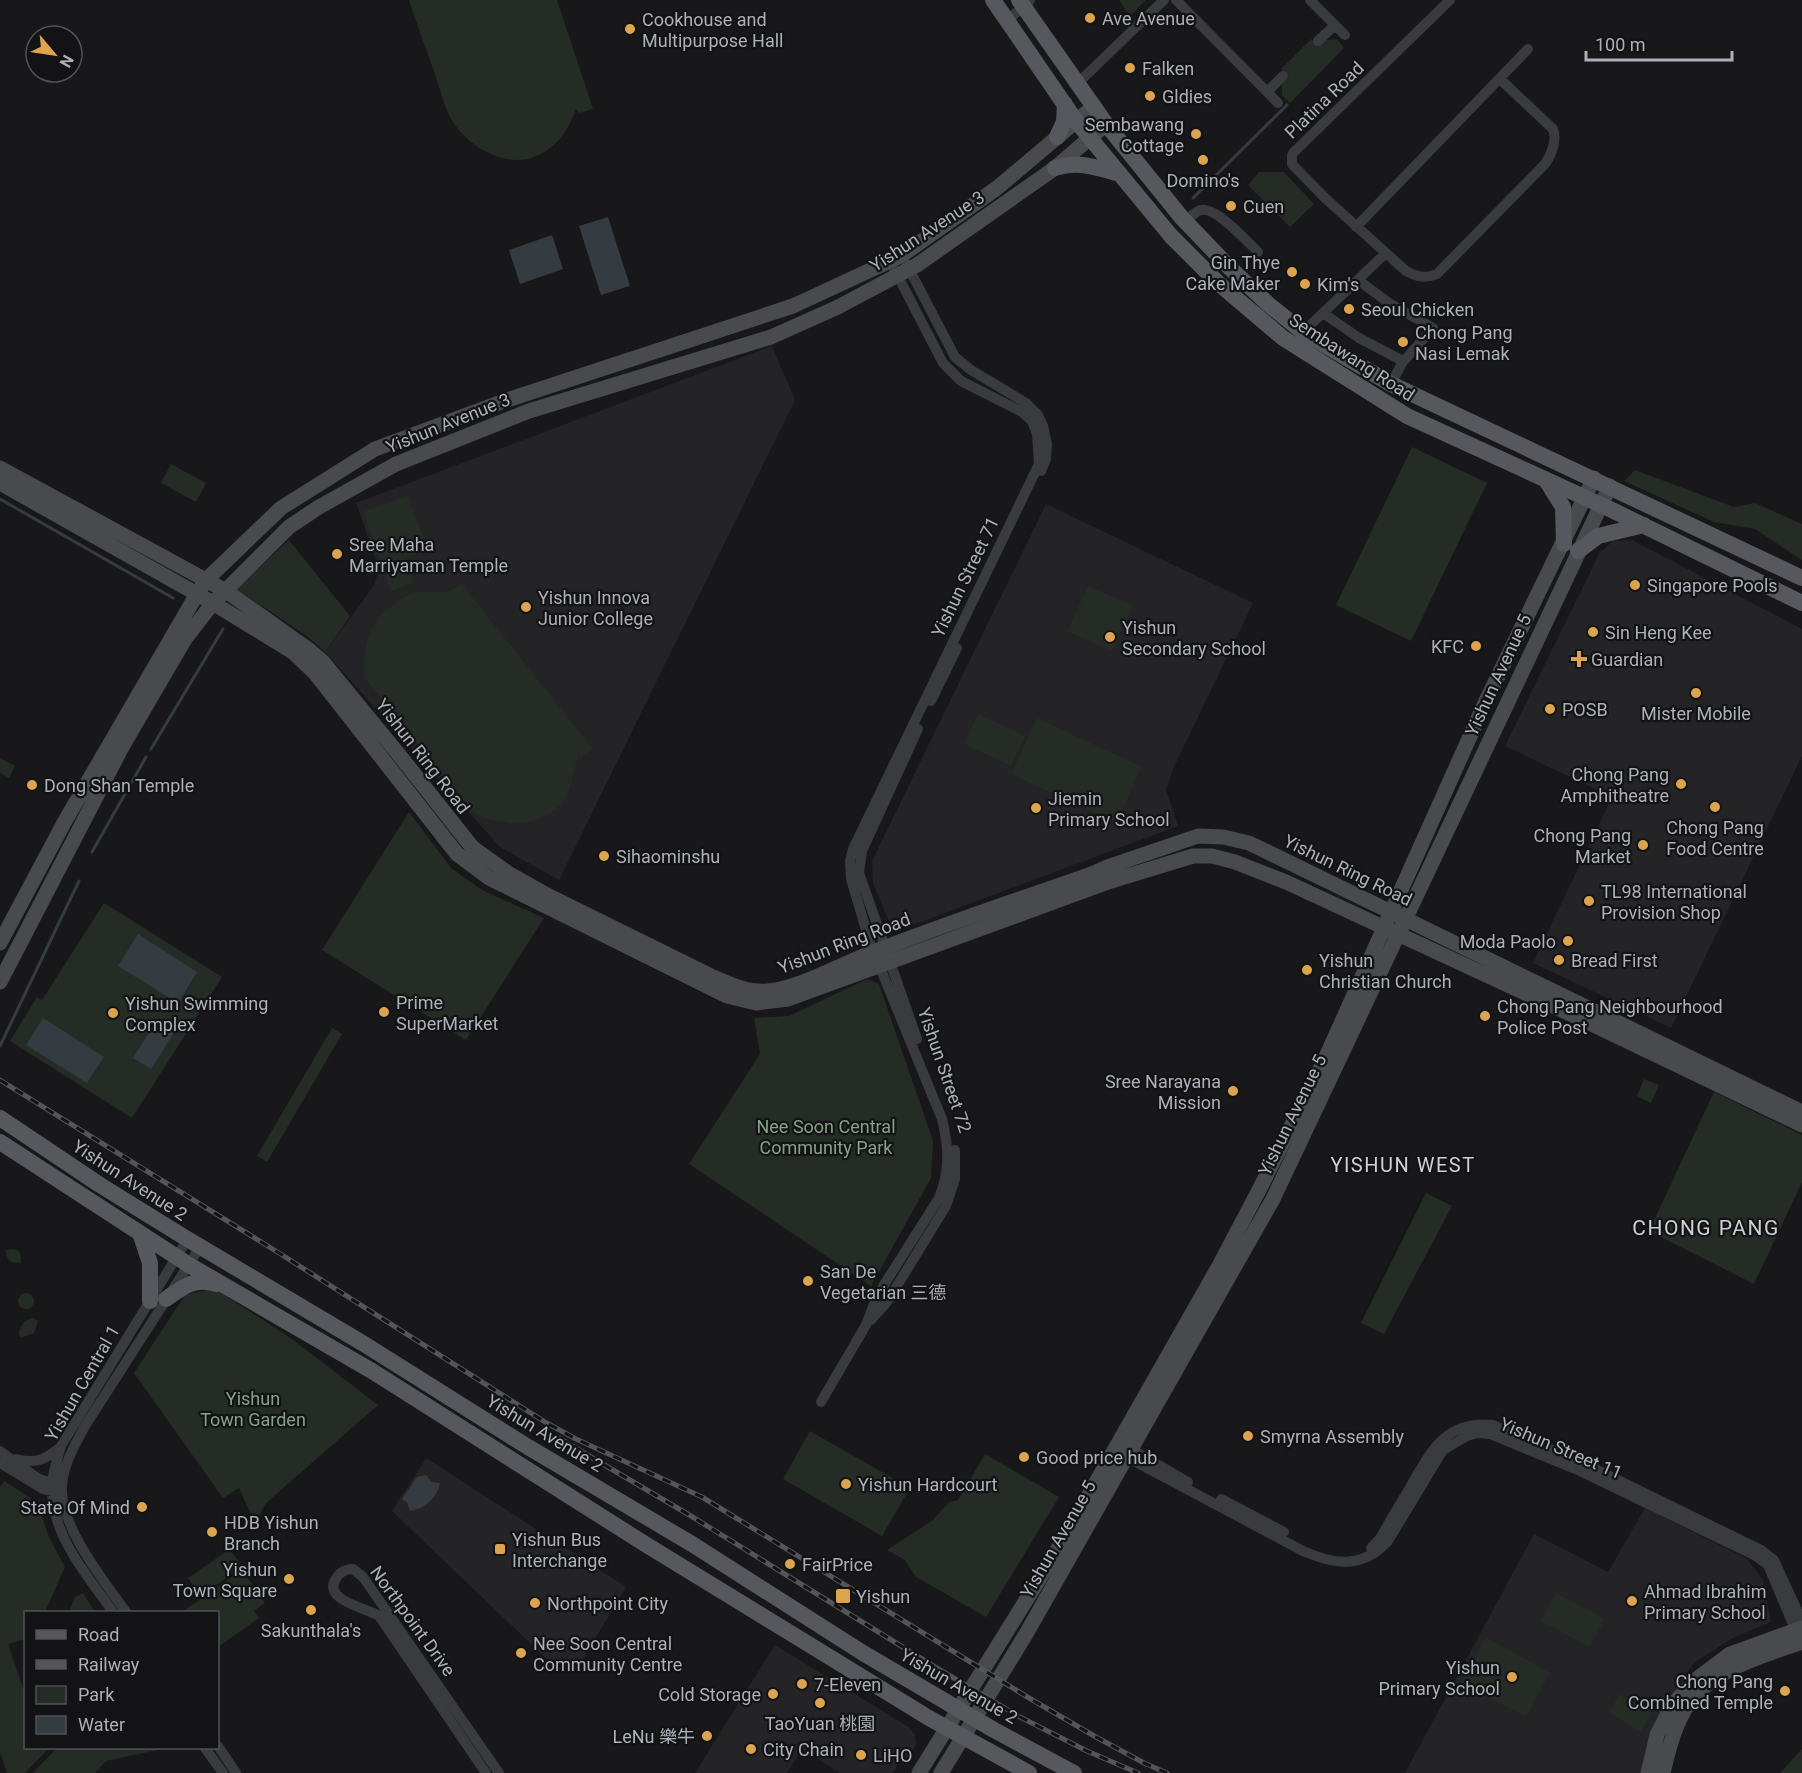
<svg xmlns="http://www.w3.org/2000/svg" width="1802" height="1773" font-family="Roboto,'Noto Sans SC',sans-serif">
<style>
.built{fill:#242427}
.green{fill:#252c25}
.water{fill:#343c41}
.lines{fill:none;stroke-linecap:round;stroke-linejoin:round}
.stream{stroke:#343c41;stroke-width:3}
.minor{stroke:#3a3b3e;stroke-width:10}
.secondary{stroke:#484a4e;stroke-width:15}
.primary{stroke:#56585d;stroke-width:16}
.rail-casing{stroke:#535559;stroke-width:5}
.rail{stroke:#131315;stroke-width:3;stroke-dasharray:9;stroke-linecap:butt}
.poi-dot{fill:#dca44e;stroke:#131315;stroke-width:2}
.labels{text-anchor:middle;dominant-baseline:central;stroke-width:4.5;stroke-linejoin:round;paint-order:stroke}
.poi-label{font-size:18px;fill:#acb0b8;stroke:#131315;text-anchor:start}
.street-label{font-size:18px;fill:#acb0b8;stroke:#131315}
.park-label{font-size:18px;fill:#86a186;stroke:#131315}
.neighbourhood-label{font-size:20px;letter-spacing:1.5px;fill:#cdcfd5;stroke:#131315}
.quarter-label{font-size:21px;letter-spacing:1.5px;fill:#cdcfd5;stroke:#131315}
</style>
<rect width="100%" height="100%" fill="#18181a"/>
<!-- built -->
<path class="built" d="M 772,346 L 795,400 L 559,880 L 500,847 L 325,652 L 365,598 L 375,583 L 379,568 L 356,503 Z
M 1046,504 L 1253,603 L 1173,769 L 1166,790 L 1178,826 L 894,932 L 873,884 L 872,861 Z
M 1632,540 L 1802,629 L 1802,756 L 1671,1028 L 1533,963 L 1612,797 L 1505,746 L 1600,552 L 1613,541 Z
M 426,1458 L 626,1587 L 579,1666 L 554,1666 L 392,1511 Z
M 1645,1508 L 1747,1559 L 1763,1580 L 1771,1622 L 1731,1639 L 1694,1663 L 1671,1696 L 1643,1773 L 1405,1773 L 1534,1534 L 1608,1572 Z
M 775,1645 L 910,1728 L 915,1735 L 916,1744 L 905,1765 L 899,1762 L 893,1773 L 840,1773 L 802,1749 L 787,1773 L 695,1773 Z"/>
<!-- green -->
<path class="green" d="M 409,0 L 557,0 L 593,109 L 579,113 L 576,109 C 568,132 553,153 527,159 C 496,165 461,141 448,113 C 443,101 439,87 435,74 C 426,49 417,25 409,0 Z
M 1119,0 L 1146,0 L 1130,16 Z
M 1311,39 L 1319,46 L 1326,40 L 1337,39 L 1344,48 L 1290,103 L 1282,95 L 1282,84 L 1289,77 L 1281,69 Z
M 1259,172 L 1284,172 L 1314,204 L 1290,227 L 1248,185 Z
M 1412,447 L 1487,483 L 1411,641 L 1336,605 Z
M 171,464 L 206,483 L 196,502 L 161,483 Z
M 1635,470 L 1734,507 L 1755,503 L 1802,524 L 1802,560 L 1755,529 L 1714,522 L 1624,481 Z
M 408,496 L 428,550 L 406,558 L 414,583 L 391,591 L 363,512 Z
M 289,540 L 350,616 L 325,652 L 307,636 L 236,589 Z
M 462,584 L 592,748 L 581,758 L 578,756 L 569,791 L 561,805 L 547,815 L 532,821 L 512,824 L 488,819 L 473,812 L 365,678 C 363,644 368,621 397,602 C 405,596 413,592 423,592 C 443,590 443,597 462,584 Z
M 1088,586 L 1133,606 L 1112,651 L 1067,631 Z
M 978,714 L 1025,736 L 1011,766 L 964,744 Z
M 1037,718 L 1142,767 L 1116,823 L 1011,774 Z
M 0,758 L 15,766 L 9,778 L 0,773 Z
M 409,812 L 451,868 L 482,890 L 544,918 L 466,1040 L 322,950 Z
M 104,903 L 222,977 L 132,1118 L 10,1041 L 37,997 L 42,1000 Z
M 867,979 L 879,984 L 933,1141 L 931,1178 L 871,1286 L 689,1164 L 760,1054 L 754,1018 L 789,1016 Z
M 332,1028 L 342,1034 L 267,1162 L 257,1156 Z
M 1644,1079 L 1659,1085 L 1651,1103 L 1637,1096 Z
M 1714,1092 L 1802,1135 L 1802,1182 L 1754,1284 L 1649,1231 Z
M 1426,1193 L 1452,1206 L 1384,1334 L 1361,1323 Z
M 14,1249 L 20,1252 L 21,1263 L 12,1262 L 8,1259 L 5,1250 Z
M 214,1288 L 292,1339 L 378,1405 L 266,1503 L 255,1523 L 239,1488 L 223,1498 L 134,1373 L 185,1295 Z
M18 1301a8 8 0 1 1 16 0a8 8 0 1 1-16 0Z
M 33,1318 L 38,1321 L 34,1333 L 21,1338 L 19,1334 C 20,1326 24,1320 33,1318 Z
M 810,1431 L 910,1488 L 882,1536 L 783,1479 Z
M 985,1454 L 1059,1497 L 986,1617 L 916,1577 L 905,1560 L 887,1550 L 933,1520 L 949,1502 L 958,1500 Z
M 4,1481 L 29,1497 L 40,1509 L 48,1535 L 65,1567 L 45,1612 L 26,1612 L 25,1639 L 8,1644 L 25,1694 L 26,1748 L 49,1748 L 25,1773 L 7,1773 L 0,1752 L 0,1487 Z
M 230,1549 L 242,1567 L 200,1596 L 188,1578 Z
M 242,1570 L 265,1603 L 254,1611 L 259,1618 L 218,1647 L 218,1612 L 182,1612 Z
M 83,1593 L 95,1612 L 69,1612 L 75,1597 Z
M 1556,1593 L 1605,1619 L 1590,1647 L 1541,1621 Z
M 1486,1637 L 1550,1673 L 1526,1717 L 1461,1682 Z
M 1619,1694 L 1652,1712 L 1641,1732 L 1609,1713 Z
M 57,1748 L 167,1748 L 106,1761 L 95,1773 L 33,1773 Z
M 1802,1749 L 1802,1773 L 1780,1773 Z"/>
<!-- water -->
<path class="water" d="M 608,217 L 630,286 L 601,295 L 579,226 Z
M 552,235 L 563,269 L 520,284 L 509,250 Z
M 138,934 L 197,972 L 178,1003 L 118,966 Z
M 43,1018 L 104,1057 L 87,1083 L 26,1045 Z
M 157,1020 L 175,1031 L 151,1069 L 133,1058 Z
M 426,1475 L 432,1482 L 440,1483 C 437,1498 424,1509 410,1511 L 407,1502 L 402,1499 L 417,1477 Z"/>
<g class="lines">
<!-- stream -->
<path class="stream" d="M 1193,198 L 1287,105
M 0,499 L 173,598
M 151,749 L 223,629
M 92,852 L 146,757
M 0,1046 L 79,881"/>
<!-- minor -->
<path class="minor" d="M 1176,0 L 1278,103
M 1310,0 L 1345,35
M 1450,0 L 1294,152 L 1292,155 L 1292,164 L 1325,198 L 1406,271 C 1418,277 1425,279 1437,274 L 1545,164 C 1552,154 1557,140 1553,129 L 1500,79
M 1008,20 L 1030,0
M 1318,41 L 1335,25
M 1078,83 L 1164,0
M 1267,92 L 1283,76
M 1185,221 C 1189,218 1196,211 1201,210 C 1215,206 1248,242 1258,252
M 1356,227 L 1528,49
M 906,263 L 955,357 L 971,370 L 1026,403 L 1038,415 L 1043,426 L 1047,444 L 1046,459 L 1041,471
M 1358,280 L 1389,303 L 1433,328 L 1402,363
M 1323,313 L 1359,338 L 1401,360 L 1401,365 L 1391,384
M 1303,332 L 1386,253
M 931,701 L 957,648
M 917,1039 L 859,873 L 862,851 L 918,729
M 871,1320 L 887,1302 L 946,1206 L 955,1179 L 955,1150
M 821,1402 L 866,1325 L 877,1296 L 939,1198 C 950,1171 949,1147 942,1119 L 870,943 L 851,879 L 850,861 L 853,849 L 1039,464 L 1037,434 L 1032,421 L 1022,412 L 961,381 L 943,363 L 890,261
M 1126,1446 L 1188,1482
M 0,1451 L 39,1479 L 58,1484
M 1121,1454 L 1303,1551 C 1335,1565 1362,1569 1388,1541 L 1443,1450 L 1467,1436 L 1478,1433 L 1490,1434 L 1580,1471 L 1756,1556 L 1768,1565 L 1798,1636
M 16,1459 C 37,1464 44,1460 61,1447
M 0,1463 L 43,1489 L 58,1492
M 1221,1499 L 1284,1532
M 1371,1548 L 1381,1537 C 1391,1519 1402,1501 1412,1484 C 1432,1449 1447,1420 1493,1425 L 1583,1463 L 1761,1550 L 1774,1560 L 1802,1621
M 113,1612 C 88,1576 54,1539 52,1492 C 51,1477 57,1461 61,1446 L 187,1240
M 126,1612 C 104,1581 59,1526 62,1486 C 63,1465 75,1445 85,1426 L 200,1247
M 218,1746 L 236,1773
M 205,1748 L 223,1773
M 486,1773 L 379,1616 C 368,1608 320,1601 337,1577 C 341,1571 346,1569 353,1569 L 363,1577 L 499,1773"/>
<!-- secondary -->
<path class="secondary" d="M 0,468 L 226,591 L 308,649 L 323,662 L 400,756 L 472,847 L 508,873 L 547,895 L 711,976 C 729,984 748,993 768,991 C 802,987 835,967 866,955 C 941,925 1018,900 1094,873 L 1107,867 L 1198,836 L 1223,837 L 1249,843 L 1802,1112
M 0,483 L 213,603 L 293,652 L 315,673 L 457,854 L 489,878 L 727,996 L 756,1003 L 788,999 L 1111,881 L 1193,856 L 1212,856 L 1235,862 L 1286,882 L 1579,1018 L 1802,1125
M 0,943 L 65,821 L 197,594 L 206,580 L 281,508 L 375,449 L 507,400 L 793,306 L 890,261 L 902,255 L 997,188 L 1093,107
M 0,982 L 122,747 L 185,639 L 213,603 L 289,527 L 319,507 L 396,464 L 529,411 L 771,337 L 838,307 L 917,265 L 1055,168 L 1106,124
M 919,1773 L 1061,1544 L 1219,1266 L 1258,1192 L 1326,1057 L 1485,703 L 1594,478
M 941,1773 L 1026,1634 L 1273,1199 L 1610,486
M 1648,1773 L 1657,1735 L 1672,1705 L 1694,1681 L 1730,1654 L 1802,1628
M 1663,1773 C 1668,1752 1673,1731 1684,1711 C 1706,1671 1762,1656 1802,1642"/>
<!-- primary -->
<path class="primary" d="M 993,0 L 1076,121 L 1171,236 L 1218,283 L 1283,338 L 1407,416 L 1612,510 L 1802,603
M 1019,0 L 1106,124 L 1182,218 L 1230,268 L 1268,304 L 1303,332 L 1391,384 L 1802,578
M 1057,137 L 1064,122 L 1065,104
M 1055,168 C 1078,160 1097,168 1120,174
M 1546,480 L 1563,507 L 1564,544
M 1578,551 L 1598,536 L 1644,525
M 0,1118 L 100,1185 L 184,1237 L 364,1344 L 528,1447 L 692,1544 L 863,1653 L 994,1730 L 1074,1773
M 0,1142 L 189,1265 L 372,1371 L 645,1544 L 929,1718 L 1029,1773
M 140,1233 L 150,1263 L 150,1301
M 166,1299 C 183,1287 195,1277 216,1284"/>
<!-- rail casing -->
<g class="rail-casing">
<path id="rail" d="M 0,1080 L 279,1253 L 545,1422 L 576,1439 L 702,1497 L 1029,1698 L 1096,1737 L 1144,1763 L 1167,1773
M 557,1437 L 691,1516 L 935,1667 L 1020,1717 L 1087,1751 L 1138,1773"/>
</g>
<!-- rail -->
<use href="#rail" class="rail"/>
</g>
<!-- markers -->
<g class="poi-dot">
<circle cx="1090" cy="18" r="6"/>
<circle cx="630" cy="29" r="6"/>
<circle cx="1130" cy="68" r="6"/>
<circle cx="1150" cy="96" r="6"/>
<circle cx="1196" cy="134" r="6"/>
<circle cx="1203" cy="160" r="6"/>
<circle cx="1231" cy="206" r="6"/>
<circle cx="1292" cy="272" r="6"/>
<circle cx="1305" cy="284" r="6"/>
<circle cx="1349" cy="309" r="6"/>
<circle cx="1403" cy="342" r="6"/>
<circle cx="337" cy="554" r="6"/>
<circle cx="1635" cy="585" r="6"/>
<circle cx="526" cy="607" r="6"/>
<circle cx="1593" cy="632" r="6"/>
<circle cx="1110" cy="637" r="6"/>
<circle cx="1476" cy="646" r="6"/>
<path d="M1576 650h6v6h6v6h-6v6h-6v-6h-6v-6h6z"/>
<circle cx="1696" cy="693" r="6"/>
<circle cx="1550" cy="709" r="6"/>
<circle cx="1681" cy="784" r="6"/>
<circle cx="32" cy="785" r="6"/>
<circle cx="1715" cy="807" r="6"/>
<circle cx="1036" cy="808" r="6"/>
<circle cx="1643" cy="845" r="6"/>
<circle cx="604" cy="856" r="6"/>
<circle cx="1589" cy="901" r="6"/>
<circle cx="1568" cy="941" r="6"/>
<circle cx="1559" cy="960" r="6"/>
<circle cx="1307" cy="970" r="6"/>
<circle cx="384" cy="1012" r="6"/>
<circle cx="113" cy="1013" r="6"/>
<circle cx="1485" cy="1016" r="6"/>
<circle cx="1233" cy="1091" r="6"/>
<circle cx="808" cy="1281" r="6"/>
<circle cx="1248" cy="1436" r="6"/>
<circle cx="1024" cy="1457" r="6"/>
<circle cx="846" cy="1484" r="6"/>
<circle cx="142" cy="1507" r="6"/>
<circle cx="212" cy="1532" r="6"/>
<rect x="494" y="1543" width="12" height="12" rx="3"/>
<circle cx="790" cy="1564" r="6"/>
<circle cx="289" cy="1579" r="6"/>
<rect x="835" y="1588" width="16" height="16" rx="3"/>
<circle cx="1632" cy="1601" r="6"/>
<circle cx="535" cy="1603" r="6"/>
<circle cx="311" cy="1610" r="6"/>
<circle cx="521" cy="1653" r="6"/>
<circle cx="1512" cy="1677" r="6"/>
<circle cx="802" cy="1684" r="6"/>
<circle cx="1785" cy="1691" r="6"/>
<circle cx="773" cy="1694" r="6"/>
<circle cx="820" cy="1703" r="6"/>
<circle cx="707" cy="1736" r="6"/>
<circle cx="751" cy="1749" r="6"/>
<circle cx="861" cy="1755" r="6"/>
</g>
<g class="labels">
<!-- poi labels -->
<g class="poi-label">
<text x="1102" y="18">Ave Avenue</text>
<text x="642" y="19">Cookhouse and<tspan x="642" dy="21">Multipurpose Hall</tspan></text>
<text x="1142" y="68">Falken</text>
<text x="1162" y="96">Gldies</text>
<text x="1184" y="124" text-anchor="end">Sembawang<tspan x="1184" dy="21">Cottage</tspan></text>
<text x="1203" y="180" text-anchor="middle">Domino's</text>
<text x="1243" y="206">Cuen</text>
<text x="1280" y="262" text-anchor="end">Gin Thye<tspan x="1280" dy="21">Cake Maker</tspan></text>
<text x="1317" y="284">Kim's</text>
<text x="1361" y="309">Seoul Chicken</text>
<text x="1415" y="332">Chong Pang<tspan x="1415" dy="21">Nasi Lemak</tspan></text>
<text x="349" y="544">Sree Maha<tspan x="349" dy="21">Marriyaman Temple</tspan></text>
<text x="1647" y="585">Singapore Pools</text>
<text x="538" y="597">Yishun Innova<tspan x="538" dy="21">Junior College</tspan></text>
<text x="1122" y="627">Yishun<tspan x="1122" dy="21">Secondary School</tspan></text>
<text x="1605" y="632">Sin Heng Kee</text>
<text x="1464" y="646" text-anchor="end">KFC</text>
<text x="1591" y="659">Guardian</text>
<text x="1562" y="709">POSB</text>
<text x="1696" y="713" text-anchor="middle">Mister Mobile</text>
<text x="1669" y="774" text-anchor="end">Chong Pang<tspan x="1669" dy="21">Amphitheatre</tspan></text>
<text x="44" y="785">Dong Shan Temple</text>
<text x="1048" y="798">Jiemin<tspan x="1048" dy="21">Primary School</tspan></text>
<text x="1715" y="827" text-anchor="middle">Chong Pang<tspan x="1715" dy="21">Food Centre</tspan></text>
<text x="1631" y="835" text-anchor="end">Chong Pang<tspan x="1631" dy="21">Market</tspan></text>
<text x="616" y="856">Sihaominshu</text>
<text x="1601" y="891">TL98 International<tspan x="1601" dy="21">Provision Shop</tspan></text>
<text x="1556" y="941" text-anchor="end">Moda Paolo</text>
<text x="1319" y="960">Yishun<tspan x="1319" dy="21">Christian Church</tspan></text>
<text x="1571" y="960">Bread First</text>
<text x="396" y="1002">Prime<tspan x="396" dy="21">SuperMarket</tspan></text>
<text x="125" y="1003">Yishun Swimming<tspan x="125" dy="21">Complex</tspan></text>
<text x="1497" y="1006">Chong Pang Neighbourhood<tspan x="1497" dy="21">Police Post</tspan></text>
<text x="1221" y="1081" text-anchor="end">Sree Narayana<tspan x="1221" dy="21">Mission</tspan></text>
<text x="820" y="1271">San De<tspan x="820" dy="21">Vegetarian 三德</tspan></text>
<text x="1260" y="1436">Smyrna Assembly</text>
<text x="1036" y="1457">Good price hub</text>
<text x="858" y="1484">Yishun Hardcourt</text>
<text x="130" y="1507" text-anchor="end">State Of Mind</text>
<text x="224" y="1522">HDB Yishun<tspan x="224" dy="21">Branch</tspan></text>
<text x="512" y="1539">Yishun Bus<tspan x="512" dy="21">Interchange</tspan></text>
<text x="802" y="1564">FairPrice</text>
<text x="277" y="1569" text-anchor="end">Yishun<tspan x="277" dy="21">Town Square</tspan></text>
<text x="1644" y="1591">Ahmad Ibrahim<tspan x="1644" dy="21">Primary School</tspan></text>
<text x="856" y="1596">Yishun</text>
<text x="547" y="1603">Northpoint City</text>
<text x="311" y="1630" text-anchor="middle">Sakunthala's</text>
<text x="533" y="1643">Nee Soon Central<tspan x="533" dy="21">Community Centre</tspan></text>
<text x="1500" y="1667" text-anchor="end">Yishun<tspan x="1500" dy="21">Primary School</tspan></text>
<text x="1773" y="1681" text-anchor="end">Chong Pang<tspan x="1773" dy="21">Combined Temple</tspan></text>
<text x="814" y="1684">7-Eleven</text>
<text x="761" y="1694" text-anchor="end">Cold Storage</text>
<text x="820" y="1723" text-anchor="middle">TaoYuan 桃園</text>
<text x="695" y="1736" text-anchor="end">LeNu 樂牛</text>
<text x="763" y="1749">City Chain</text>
<text x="873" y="1755">LiHO</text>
</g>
<!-- street labels -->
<g class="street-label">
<text transform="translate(1324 100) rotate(-44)">Platina Road</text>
<text transform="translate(927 231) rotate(-33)">Yishun Avenue 3</text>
<text transform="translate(1352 357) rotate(33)">Sembawang Road</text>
<text transform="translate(448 423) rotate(-22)">Yishun Avenue 3</text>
<text transform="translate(965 577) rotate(-64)">Yishun Street 71</text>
<text transform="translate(1498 675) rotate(-65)">Yishun Avenue 5</text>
<text transform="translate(423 756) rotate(52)">Yishun Ring Road</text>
<text transform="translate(1348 870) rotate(26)">Yishun Ring Road</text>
<text transform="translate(844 943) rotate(-21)">Yishun Ring Road</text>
<text transform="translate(945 1070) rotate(71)">Yishun Street 72</text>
<text transform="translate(1292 1115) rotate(-64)">Yishun Avenue 5</text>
<text transform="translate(130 1180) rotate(33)">Yishun Avenue 2</text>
<text transform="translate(82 1383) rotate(-60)">Yishun Central 1</text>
<text transform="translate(545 1433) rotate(31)">Yishun Avenue 2</text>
<text transform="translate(1561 1448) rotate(23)">Yishun Street 11</text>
<text transform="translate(1058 1539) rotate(-60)">Yishun Avenue 5</text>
<text transform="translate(413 1621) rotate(54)">Northpoint Drive</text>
<text transform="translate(959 1686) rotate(30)">Yishun Avenue 2</text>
</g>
<!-- park labels -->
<g class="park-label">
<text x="826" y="1126">Nee Soon Central<tspan x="826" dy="21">Community Park</tspan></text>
<text x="253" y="1398">Yishun<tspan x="253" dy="21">Town Garden</tspan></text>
</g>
<!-- neighbourhood labels -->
<g class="neighbourhood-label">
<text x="1403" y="1165">YISHUN WEST</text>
</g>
<!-- quarter labels -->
<g class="quarter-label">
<text x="1706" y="1228">CHONG PANG</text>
</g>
</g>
<!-- legend -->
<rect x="24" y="1611" width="195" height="138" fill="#131315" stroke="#505256" stroke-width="1.5"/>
<rect x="36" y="1630" width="30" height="9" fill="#56585d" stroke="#505256" stroke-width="1.5"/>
<text x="78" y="1641" font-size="18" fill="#acb0b8">Road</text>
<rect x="36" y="1660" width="30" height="9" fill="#535559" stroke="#505256" stroke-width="1.5"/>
<text x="78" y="1671" font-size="18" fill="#acb0b8">Railway</text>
<rect x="36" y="1686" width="30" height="18" fill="#252c25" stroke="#505256" stroke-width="1.5"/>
<text x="78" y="1701" font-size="18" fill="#acb0b8">Park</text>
<rect x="36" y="1716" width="30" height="18" fill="#343c41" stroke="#505256" stroke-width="1.5"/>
<text x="78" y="1731" font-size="18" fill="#acb0b8">Water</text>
<!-- north arrow -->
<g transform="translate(54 54) rotate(119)"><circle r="28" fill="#131315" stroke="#505256" stroke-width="1.5"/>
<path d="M0-4.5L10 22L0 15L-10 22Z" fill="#dca44e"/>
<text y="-9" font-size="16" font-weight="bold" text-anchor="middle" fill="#acb0b8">N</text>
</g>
<!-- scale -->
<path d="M1586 51v9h146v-9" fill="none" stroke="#acb0b8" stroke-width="3"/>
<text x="1595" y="51" font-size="18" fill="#acb0b8" stroke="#131315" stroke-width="4.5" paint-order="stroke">100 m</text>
</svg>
